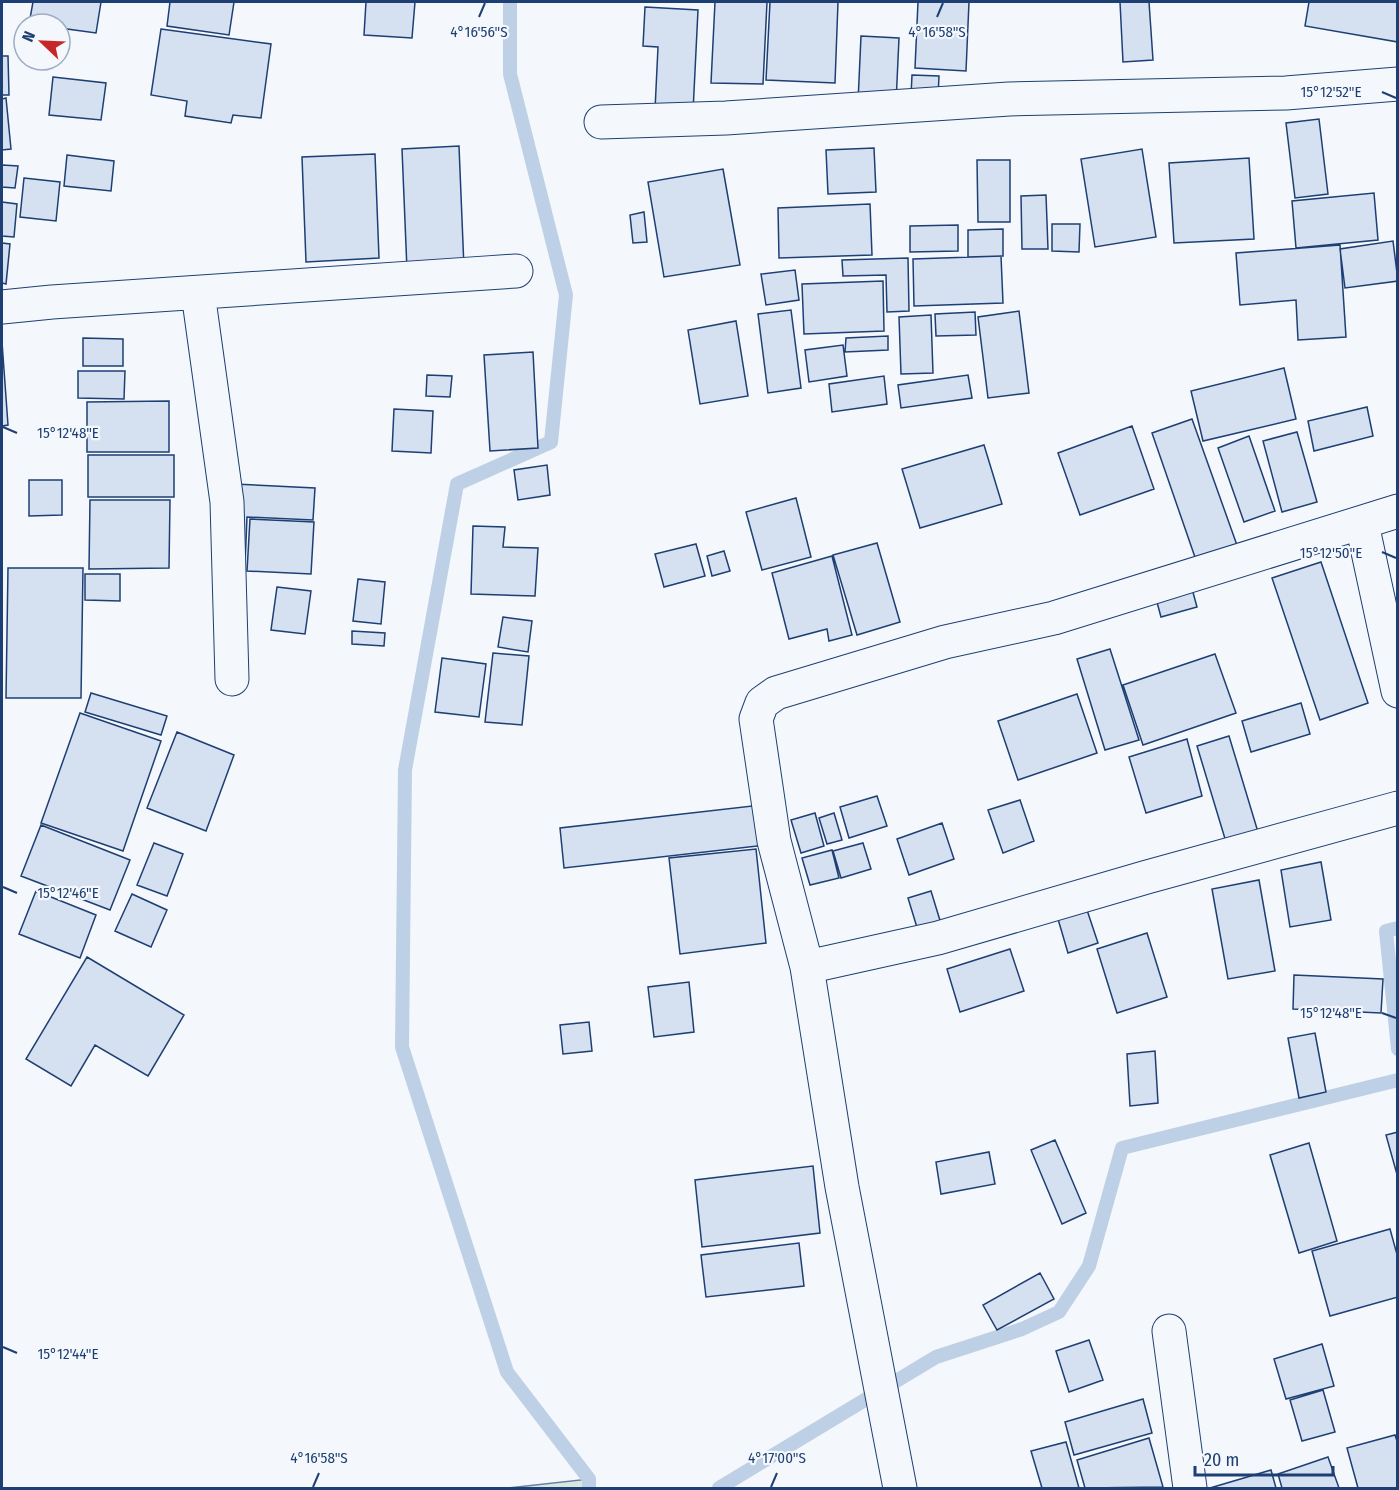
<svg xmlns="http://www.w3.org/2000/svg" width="1399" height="1490" font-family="'Fira Sans Condensed',sans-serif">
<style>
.green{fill:#d7e8df;stroke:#687fa3;stroke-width:1.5}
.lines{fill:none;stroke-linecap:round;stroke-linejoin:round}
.stream{stroke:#bed0e5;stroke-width:14}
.building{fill:#d5e0f0;stroke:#1d3f73;stroke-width:1.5}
.minor-casing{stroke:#1d3f73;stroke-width:35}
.minor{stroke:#f4f7fb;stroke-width:33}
.ticks{fill:none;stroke:#1d3f73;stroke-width:2}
.ticks-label{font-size:15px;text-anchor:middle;fill:#1d3f73;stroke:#f4f7fb;stroke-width:4.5;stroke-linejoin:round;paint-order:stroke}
</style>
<rect width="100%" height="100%" fill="#f4f7fb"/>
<!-- green -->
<path class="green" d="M 589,1479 L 587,1488 L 508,1488 Z"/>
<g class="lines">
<!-- stream -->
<path class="stream" d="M 510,2 L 510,74 L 566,295 L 551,442 L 457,484 L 405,770 L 402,1047 L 507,1372 L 589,1479 L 589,1488
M 1398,928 L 1386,931 L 1398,1049
M 719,1488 L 936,1357 L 1022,1329 L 1059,1312 L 1089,1266 L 1122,1148 L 1398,1080"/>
</g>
<!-- building -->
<path class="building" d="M 33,2 L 101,2 L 96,33 L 60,28 L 60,24 L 29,24 Z
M 170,2 L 234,2 L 229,35 L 167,26 Z
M 366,2 L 415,2 L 412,38 L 364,35 Z
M 715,2 L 767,2 L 763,84 L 711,83 Z
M 770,2 L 838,2 L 835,83 L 766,80 Z
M 918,2 L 969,2 L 966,71 L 915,68 Z
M 1120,2 L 1149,2 L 1153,60 L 1123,62 Z
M 1309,2 L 1398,2 L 1398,42 L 1305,26 Z
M 645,7 L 698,10 L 693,112 L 655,110 L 658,47 L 643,46 Z
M 161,29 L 271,44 L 261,118 L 233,115 L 231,123 L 185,116 L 187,101 L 151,95 Z
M 861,36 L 899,38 L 896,103 L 858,102 Z
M 2,56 L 8,56 L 9,95 L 2,95 Z
M 912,75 L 939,76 L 938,97 L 911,96 Z
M 53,77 L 106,83 L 101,120 L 49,115 Z
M 6,98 L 11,149 L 2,150 L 2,99 Z
M 1319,119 L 1328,194 L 1295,198 L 1286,123 Z
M 459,146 L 464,268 L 407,270 L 402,149 Z
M 874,148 L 876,192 L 828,194 L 826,150 Z
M 1142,149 L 1156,237 L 1095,247 L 1081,159 Z
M 375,154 L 379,258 L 306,262 L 302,157 Z
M 67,155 L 114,161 L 111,191 L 64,186 Z
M 1249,158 L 1254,239 L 1174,243 L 1169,163 Z
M 977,160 L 1010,160 L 1010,222 L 978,222 Z
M 2,165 L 18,166 L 15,188 L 2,187 Z
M 723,169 L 740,265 L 664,277 L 648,182 Z
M 24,178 L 60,182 L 56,221 L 20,217 Z
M 1374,193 L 1378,240 L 1296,248 L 1292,201 Z
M 1046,195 L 1048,249 L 1022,249 L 1021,196 Z
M 2,202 L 17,204 L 14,237 L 2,236 Z
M 870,204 L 872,255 L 779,258 L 778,208 Z
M 644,212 L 647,242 L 633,243 L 630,215 Z
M 1052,224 L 1080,224 L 1079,252 L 1052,251 Z
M 958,225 L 958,251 L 910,252 L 910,226 Z
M 1003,229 L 1003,256 L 968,257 L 968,230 Z
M 1393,241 L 1398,281 L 1345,288 L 1340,249 Z
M 2,243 L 10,244 L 6,284 L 2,283 Z
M 1340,245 L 1346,337 L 1298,340 L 1296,300 L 1240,305 L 1236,253 Z
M 1001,256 L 1003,303 L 914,306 L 913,259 Z
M 908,258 L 909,311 L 887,312 L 886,275 L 843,276 L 842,260 Z
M 795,270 L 799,300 L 766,305 L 761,274 Z
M 883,281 L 884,331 L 804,334 L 802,284 Z
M 791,310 L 801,388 L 768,393 L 758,314 Z
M 1019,311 L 1029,393 L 988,398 L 978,317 Z
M 975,312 L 976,335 L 936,336 L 935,314 Z
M 931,315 L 933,373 L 901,374 L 899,317 Z
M 736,321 L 748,396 L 700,404 L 688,330 Z
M 888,336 L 888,350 L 845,352 L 846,338 Z
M 83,338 L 123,339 L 123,366 L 83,366 Z
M 2,342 L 8,425 L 2,426 Z
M 843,345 L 847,376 L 809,382 L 805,350 Z
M 533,352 L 538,448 L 490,451 L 484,355 Z
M 1284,368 L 1296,419 L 1203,441 L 1191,391 Z
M 78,371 L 125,371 L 124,399 L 78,398 Z
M 427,375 L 452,376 L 450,397 L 426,396 Z
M 968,375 L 972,398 L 901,408 L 898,385 Z
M 884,376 L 887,404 L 832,412 L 829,384 Z
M 169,401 L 169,452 L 87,452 L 87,402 Z
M 1367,407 L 1373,436 L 1314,451 L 1308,421 Z
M 394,409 L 433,411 L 431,453 L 392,451 Z
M 1192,419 L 1238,548 L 1197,563 L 1152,433 Z
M 1132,426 L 1154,489 L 1080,515 L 1058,453 Z
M 1297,432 L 1317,502 L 1282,512 L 1263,441 Z
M 1249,436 L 1275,511 L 1244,522 L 1218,448 Z
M 984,445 L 1002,504 L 920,528 L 902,469 Z
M 88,455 L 174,455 L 174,497 L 88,497 Z
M 547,465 L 550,495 L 518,500 L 514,470 Z
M 29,480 L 62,480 L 62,515 L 29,516 Z
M 234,484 L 315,488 L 313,520 L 247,517 L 245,565 Z
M 796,498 L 811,557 L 762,570 L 746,512 Z
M 90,500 L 170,500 L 169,568 L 89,569 Z
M 250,519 L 314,522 L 311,574 L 247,571 Z
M 473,526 L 505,527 L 503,547 L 538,548 L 535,596 L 471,594 Z
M 877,543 L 900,622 L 857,635 L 833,555 Z
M 696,544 L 705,576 L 664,587 L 655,554 Z
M 724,551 L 730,571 L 712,576 L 707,556 Z
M 832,556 L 852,635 L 829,641 L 827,629 L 789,639 L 772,573 Z
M 1321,562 L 1368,703 L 1320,720 L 1272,578 Z
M 8,568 L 83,568 L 81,698 L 6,698 Z
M 85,574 L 120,574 L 120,601 L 85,600 Z
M 358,579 L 385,582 L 381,624 L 353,621 Z
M 1191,585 L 1197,607 L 1161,617 L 1155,595 Z
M 277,587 L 311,591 L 305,634 L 271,630 Z
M 503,617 L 532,621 L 528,652 L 498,647 Z
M 352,631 L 385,633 L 384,646 L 352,644 Z
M 1110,649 L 1139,740 L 1105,750 L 1077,659 Z
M 493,653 L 529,656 L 522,725 L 485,722 Z
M 1215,654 L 1236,713 L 1143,745 L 1123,685 Z
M 442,658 L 486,664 L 479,717 L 435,712 Z
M 91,693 L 167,716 L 161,735 L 85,712 Z
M 1077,694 L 1097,753 L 1018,780 L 998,721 Z
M 1301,703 L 1310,734 L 1251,752 L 1242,721 Z
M 80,713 L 161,741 L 123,851 L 41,823 Z
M 177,732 L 234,755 L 206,831 L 147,808 Z
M 1229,736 L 1258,832 L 1226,842 L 1197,746 Z
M 1187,739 L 1202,796 L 1146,813 L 1129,757 Z
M 877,796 L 887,826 L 849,838 L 840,807 Z
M 1020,800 L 1034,841 L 1003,853 L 988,810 Z
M 761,805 L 766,845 L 564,868 L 560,828 Z
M 815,813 L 824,846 L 801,853 L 791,820 Z
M 834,813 L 842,840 L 827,844 L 819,818 Z
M 942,823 L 954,859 L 909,875 L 897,839 Z
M 41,825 L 130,860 L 110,910 L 21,876 Z
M 154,843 L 183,854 L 167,896 L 137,885 Z
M 863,843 L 871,869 L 841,878 L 833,851 Z
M 756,849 L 766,943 L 680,954 L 669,858 Z
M 832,850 L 839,878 L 810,885 L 802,858 Z
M 1321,862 L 1331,920 L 1290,927 L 1281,870 Z
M 1259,880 L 1275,971 L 1228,979 L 1212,889 Z
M 36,891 L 96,915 L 80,958 L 19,934 Z
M 931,891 L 942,927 L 919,934 L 908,898 Z
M 132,894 L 167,910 L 151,947 L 115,931 Z
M 1087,910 L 1098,943 L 1068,953 L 1058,919 Z
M 1147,933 L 1167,997 L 1117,1013 L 1097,949 Z
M 1010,949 L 1024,991 L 960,1012 L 947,969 Z
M 87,957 L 184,1015 L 148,1076 L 95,1045 L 71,1086 L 26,1059 Z
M 1294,975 L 1383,979 L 1381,1013 L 1293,1009 Z
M 689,982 L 694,1032 L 654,1037 L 648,987 Z
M 589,1022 L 592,1051 L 563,1054 L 560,1025 Z
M 1315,1033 L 1326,1092 L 1299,1098 L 1288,1038 Z
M 1155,1051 L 1158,1103 L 1130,1106 L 1127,1054 Z
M 1398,1132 L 1398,1178 L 1386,1135 Z
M 1055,1140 L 1086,1213 L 1062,1224 L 1031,1150 Z
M 1309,1143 L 1337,1241 L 1299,1253 L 1270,1155 Z
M 989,1152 L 995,1184 L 941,1194 L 936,1162 Z
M 813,1166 L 820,1233 L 702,1247 L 695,1180 Z
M 1390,1229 L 1398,1258 L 1398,1297 L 1330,1316 L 1312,1251 Z
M 799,1243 L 804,1286 L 706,1297 L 701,1255 Z
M 1040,1273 L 1054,1299 L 997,1330 L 983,1305 Z
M 1089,1340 L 1103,1380 L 1069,1392 L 1056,1351 Z
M 1322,1344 L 1334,1386 L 1286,1399 L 1274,1359 Z
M 1323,1390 L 1335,1432 L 1302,1441 L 1290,1400 Z
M 1143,1399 L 1152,1433 L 1074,1455 L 1065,1422 Z
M 1395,1435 L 1398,1444 L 1398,1488 L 1358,1488 L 1347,1448 Z
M 1149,1438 L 1163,1487 L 1085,1488 L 1077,1460 Z
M 1066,1442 L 1079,1488 L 1042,1488 L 1031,1451 Z
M 1328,1457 L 1339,1488 L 1282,1488 L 1278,1474 Z
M 1271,1470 L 1276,1488 L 1210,1488 Z"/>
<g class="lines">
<!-- minor casing -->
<g class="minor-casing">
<path id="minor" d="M 601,122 L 726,118 L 1009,99 L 1286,93 L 1398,84
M 198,293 L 227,502 L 232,679
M 2,307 L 52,302 L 516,271
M 1362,524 L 1398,691
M 807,967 L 938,938 L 1147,877 L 1398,808
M 1169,1331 L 1190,1488
M 900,1488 L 842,1187 L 807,967 L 774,841 L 756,719 L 762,703 L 776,693 L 945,642 L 1054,618 L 1398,511"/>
</g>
<!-- minor -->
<use href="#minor" class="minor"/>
</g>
<!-- ticks -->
<path class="ticks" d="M 479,17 L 485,3M 937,17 L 943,3M 1382,92 L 1396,98M 3,427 L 17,433M 1382,552 L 1396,558M 3,887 L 17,893M 1382,1013 L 1396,1018M 3,1347 L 17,1353M 313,1487 L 319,1473M 771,1487 L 777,1473"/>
<g class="ticks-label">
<text x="479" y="37">4°16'56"S</text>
<text x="937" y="37">4°16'58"S</text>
<text x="1331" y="97">15°12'52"E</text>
<text x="68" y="438">15°12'48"E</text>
<text x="1331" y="558">15°12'50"E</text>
<text x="68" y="898">15°12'46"E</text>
<text x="1331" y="1018">15°12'48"E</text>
<text x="68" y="1359">15°12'44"E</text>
<text x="319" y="1463">4°16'58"S</text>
<text x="777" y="1463">4°17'00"S</text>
</g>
<!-- border -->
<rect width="1399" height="1490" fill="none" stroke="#1d3f73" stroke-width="6"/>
<!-- north arrow -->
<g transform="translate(42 42) rotate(293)"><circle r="28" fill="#f4f7fb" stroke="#9eadc5" stroke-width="1.5"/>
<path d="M0-4.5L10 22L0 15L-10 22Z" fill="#c62828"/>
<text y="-9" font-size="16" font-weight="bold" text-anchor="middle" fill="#1d3f73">N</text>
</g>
<!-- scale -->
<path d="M1195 1466v9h138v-9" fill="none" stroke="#1d3f73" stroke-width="3"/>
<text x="1204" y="1466" font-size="18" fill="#1d3f73" stroke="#f4f7fb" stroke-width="4.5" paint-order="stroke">20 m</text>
</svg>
